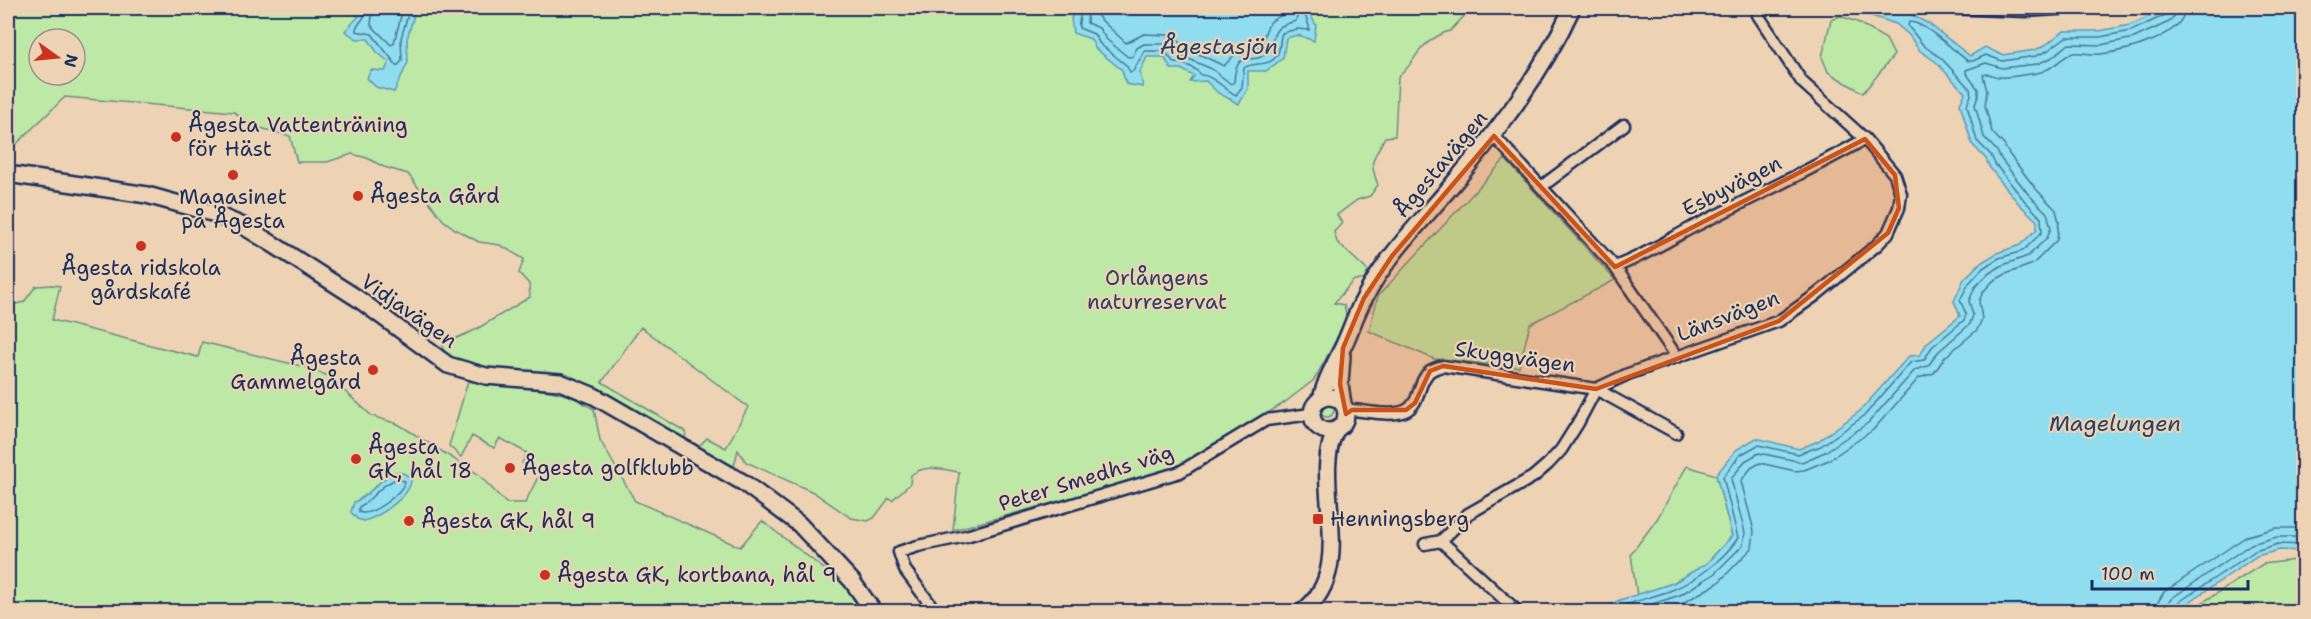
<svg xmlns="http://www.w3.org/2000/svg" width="2311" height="619" font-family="'Shantell Sans',sans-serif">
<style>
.green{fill:#bde8a5;stroke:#6c8c82;stroke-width:1.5;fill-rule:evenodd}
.water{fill:#8fddee;stroke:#6197b4;stroke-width:1.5}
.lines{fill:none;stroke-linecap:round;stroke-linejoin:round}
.shore{stroke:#497598;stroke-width:1.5}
.street-casing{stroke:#1b2f5e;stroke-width:15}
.secondary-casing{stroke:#1b2f5e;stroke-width:20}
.street{stroke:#edd3b4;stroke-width:10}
.secondary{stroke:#edd3b4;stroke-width:15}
.marked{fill:#c95318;fill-opacity:0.2;stroke:#c95318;stroke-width:4.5;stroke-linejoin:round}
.poi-dot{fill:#c8321e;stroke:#edd3b4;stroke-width:2}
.labels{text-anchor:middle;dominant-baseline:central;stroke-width:4.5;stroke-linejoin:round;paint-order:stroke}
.poi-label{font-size:21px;fill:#1b2f5e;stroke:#edd3b4;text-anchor:start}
.street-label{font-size:21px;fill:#1b2f5e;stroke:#edd3b4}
.park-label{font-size:21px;fill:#2b4265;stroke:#edd3b4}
.water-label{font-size:22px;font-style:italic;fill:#27406c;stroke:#edd3b4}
</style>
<rect width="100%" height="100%" fill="#edd3b4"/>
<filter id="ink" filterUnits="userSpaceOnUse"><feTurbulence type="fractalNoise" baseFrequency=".0167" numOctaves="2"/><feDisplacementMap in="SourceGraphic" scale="12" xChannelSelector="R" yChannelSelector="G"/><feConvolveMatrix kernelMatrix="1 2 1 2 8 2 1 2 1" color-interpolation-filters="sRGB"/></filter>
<g filter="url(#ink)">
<!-- green -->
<path class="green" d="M 8,8 L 1469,8 L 1471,9 L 1450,31 C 1444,32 1442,34 1436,37 C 1414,50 1415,64 1398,77 L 1395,136 L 1385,137 C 1373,161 1368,158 1378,185 L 1370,196 L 1357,200 L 1337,215 L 1342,223 L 1334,232 L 1337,242 L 1368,271 L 1364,280 L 1354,280 L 1334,303 L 1344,305 L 1347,320 L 1314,380 L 1284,403 L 1171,471 L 953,530 L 959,472 C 942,469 925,464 911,475 L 910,484 L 892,500 L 889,498 L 874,518 L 868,521 L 851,518 L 813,492 L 746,462 L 738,450 L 734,466 L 744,483 L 594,396 L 461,370 L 443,352 L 443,344 L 475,330 L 530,297 L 529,284 L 519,273 L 524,259 L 500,245 L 479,242 L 455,229 L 443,220 L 408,174 L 384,167 L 367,158 L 352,154 L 327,162 L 297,162 L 290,136 L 253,126 L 234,112 L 65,97 L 8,152 ZM 39,39 L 75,39 L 75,75 L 39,75 ZM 641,327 L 748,407 L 726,448 L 707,438 L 699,446 L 685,439 L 686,432 L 602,382 Z
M 1840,16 L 1857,22 L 1886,39 L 1894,55 L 1863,93 L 1828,72 L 1822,57 L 1831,20 Z
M 1505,159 L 1615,280 L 1530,324 L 1519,367 L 1434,359 L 1369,331 L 1378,296 Z
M 52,285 L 60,286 L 52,320 L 198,357 L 202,342 L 309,368 L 328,376 L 372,416 L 398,424 L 478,474 L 506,503 L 525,503 L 540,473 L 522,463 L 527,453 L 500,438 L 494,448 L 472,436 L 461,457 L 449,446 L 468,381 C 502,390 541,384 574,398 C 581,401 588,406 594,409 L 600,440 L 635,501 L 740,547 L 762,521 L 846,586 L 861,611 L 8,611 L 8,306 L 24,302 L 36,286 Z
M1320 410a7 7 0 1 1 14 0a7 7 0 1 1-14 0Z
M 1687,466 L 1716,475 L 1732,536 L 1706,564 L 1673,583 L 1598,612 L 1620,600 L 1637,596 L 1631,554 L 1657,519 Z
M 2303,559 L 2303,611 L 2189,611 L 2263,564 Z"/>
<!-- water -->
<path class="water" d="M 346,8 L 416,8 L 407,39 L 408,62 L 394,92 L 376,87 L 367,78 L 371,70 L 385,71 L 389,62 L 377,52 L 368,39 L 357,39 L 345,31 L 359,16 Z
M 1073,8 L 1317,8 L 1310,14 L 1316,25 L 1314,41 L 1298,35 L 1286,38 L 1283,58 L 1266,71 L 1248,71 L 1248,89 L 1239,104 L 1218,93 L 1206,81 L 1190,82 L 1194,76 L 1181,69 L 1171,69 L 1164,57 L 1147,57 L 1140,72 L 1143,87 L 1126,84 L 1122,70 L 1095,48 L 1091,39 L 1073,33 L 1071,18 L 1075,12 Z
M 1847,8 L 1898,8 L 1929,24 L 1970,56 L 1985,47 L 2002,55 L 2035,50 L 2044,46 L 2064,31 L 2099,31 L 2130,25 L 2168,8 L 2303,8 L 2303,551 L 2279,550 L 2257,556 L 2176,611 L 1598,611 L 1620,600 L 1673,583 L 1706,564 L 1732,536 L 1716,475 L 1736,450 L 1756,438 L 1799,449 L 1818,441 L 1860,411 L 1909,356 L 1920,355 L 1927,343 L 1960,316 L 1954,301 L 1964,279 L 1979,264 L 1997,253 L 2020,245 L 2037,229 L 2037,221 L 2019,204 L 1990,168 L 1986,159 L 1972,144 L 1960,104 L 1965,93 L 1936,62 L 1919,50 L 1909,35 L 1896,24 Z
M 396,472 L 403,473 L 411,478 C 413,495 379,517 364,521 L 357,519 L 351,512 L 354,502 C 371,496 378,478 396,472 Z"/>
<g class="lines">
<!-- shore -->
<path class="shore" d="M 357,8 L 363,12 L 364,17 L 356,28 L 356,31 L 372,34 C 380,45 390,56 397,66 L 402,61 L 401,38 L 410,8
M 369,8 L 372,15 L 371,25 L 391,45 L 394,43 L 403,8
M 1080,8 C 1083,15 1077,20 1079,28 L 1094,34 L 1100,44 L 1126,65 L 1130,72 L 1133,71 L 1145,51 L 1165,51 L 1174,63 C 1184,63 1195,67 1201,75 C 1212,75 1224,89 1236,95 L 1242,87 L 1244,68 C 1254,61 1272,68 1278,53 C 1281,46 1279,40 1282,33 L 1297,29 L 1309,30 L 1309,26 L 1305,15 L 1309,8
M 1088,8 L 1087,23 L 1099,28 L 1106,39 L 1128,57 L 1132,57 L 1137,48 L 1144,44 L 1168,44 L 1179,55 L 1212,69 L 1231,84 L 1234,82 C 1236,45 1253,68 1268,52 C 1272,49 1271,49 1272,44 C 1274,27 1281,25 1296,21 L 1299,8
M 1097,8 L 1098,17 L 1126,43 L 1144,34 L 1168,35 L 1177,39 L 1184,47 L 1224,66 L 1237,52 L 1262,46 C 1267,27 1265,20 1287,14 L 1289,8
M 397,479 L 405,481 C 403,493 370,518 359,512 L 359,507 C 373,499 381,484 397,479 Z
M 1610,612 C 1629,601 1652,598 1672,590 C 1697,580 1723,560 1738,538 L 1723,477 L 1740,455 L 1758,445 L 1798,454 L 1821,446 L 1864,416 L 1911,362 L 1924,360 L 1932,347 L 1964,320 L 1966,314 L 1960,300 L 1969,283 L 1983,268 L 1999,258 L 2023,251 L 2042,232 L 2041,218 L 2024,200 L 1995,164 L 1991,155 L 1977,141 L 1967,105 L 1971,95 L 1970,89 L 1941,58 L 1924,46 L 1908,26 L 1909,22 C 1925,22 1953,50 1968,61 L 1973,61 L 1986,55 L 2002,61 L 2036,56 L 2047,51 L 2066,37 L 2100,37 L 2131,31 L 2165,15 L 2168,8
M 1628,612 L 1680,595 L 1714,574 L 1743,545 L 1745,533 L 1731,479 L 1745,461 L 1759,453 L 1802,462 L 1825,452 L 1868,423 L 1915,370 L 1928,366 L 1938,352 L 1970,324 L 1973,315 L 1969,301 L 1975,287 L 1988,274 L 2003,265 L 2028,256 L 2047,238 L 2051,228 L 2047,213 L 2029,195 L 2001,159 L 1997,151 L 1984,137 L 1975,105 L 1978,96 L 1978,89 L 1966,73 L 1966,70 L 1986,63 L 2002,68 L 2037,64 L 2051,58 L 2069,44 L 2101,45 L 2134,38 L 2169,22 L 2175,15 L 2176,8
M 1660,612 L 1683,603 L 1718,583 L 1752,548 L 1754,531 L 1741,481 L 1751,468 L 1760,463 L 1795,471 L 1804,470 L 1829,460 L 1873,430 L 1919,378 L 1934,373 L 1945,357 L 1977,330 L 1982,319 L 1979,301 L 1983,292 L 1993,281 L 2006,274 L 2033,264 L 2057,240 L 2059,222 L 2056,210 L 2036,189 L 2009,154 L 2004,145 L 1992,132 L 1985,105 L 1987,91 L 1983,75 C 1989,72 1993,77 2000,77 C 2007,78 2029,74 2037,73 C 2052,71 2062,56 2073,53 C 2082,52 2092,55 2101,54 C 2126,51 2184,37 2185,8
M 2157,612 L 2158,602 L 2164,592 L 2247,536 L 2276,528 L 2304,528
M 2166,612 L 2167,604 L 2172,598 L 2251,544 L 2277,537 L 2304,537
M 2173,612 L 2176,604 L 2255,551 L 2278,544 L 2304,545"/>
<!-- street casing -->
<g class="street-casing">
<path id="street" d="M 1947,8 L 2026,11 L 2072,8
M 1494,136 L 1615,267 L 1677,357
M 1541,187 L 1624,125
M 1615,267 C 1643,256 1667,241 1693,227 C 1751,198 1809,171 1865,139
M 1346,414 L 1352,410 C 1368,411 1389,417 1405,411 C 1421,404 1417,382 1430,371 C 1433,369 1439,367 1443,366 L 1596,389 L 1676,433
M 1441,541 L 1518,612
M 1425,544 L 1441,541 L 1468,514 L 1533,477 L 1548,464 L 1561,450 L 1578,423 L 1596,389 L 1628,374 L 1779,321 L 1816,295 L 1877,245 L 1888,233 L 1899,208 L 1901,194 L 1895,175 L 1865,139 L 1802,82 L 1758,15
M 936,612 L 905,570 L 899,552 L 918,546 L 966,536 L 1180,472 L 1266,420 L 1311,414"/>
</g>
<!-- secondary casing -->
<g class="secondary-casing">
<path id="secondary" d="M 8,174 L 147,195 L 212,213 L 243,226 L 271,243 L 357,298 L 448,365 L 486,376 L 560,382 L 594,396 L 744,483 L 799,524 L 852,581 L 874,612
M 1342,356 L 1340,384 L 1343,404
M1312 414a17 17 0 1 1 34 0a17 17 0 1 1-34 0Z
M 1321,399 C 1325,380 1334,366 1342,349 C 1350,333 1355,315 1364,299 C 1384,259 1418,225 1447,191 C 1495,134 1541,76 1572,8
M 1302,612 C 1360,569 1309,480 1336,430"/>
</g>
<!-- street -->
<use href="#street" class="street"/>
<!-- secondary -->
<use href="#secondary" class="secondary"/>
</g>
</g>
<!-- marked area -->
<path class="marked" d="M 1494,136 L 1615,267 L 1865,139 L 1895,175 L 1899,208 L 1888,233 L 1779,321 L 1596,389 L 1443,366 L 1430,371 L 1415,403 L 1406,410 L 1352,410 L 1346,414 L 1340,384 L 1343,348 L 1364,298 L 1392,256 Z"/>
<!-- markers -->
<g class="poi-dot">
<circle cx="176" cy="137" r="6"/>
<circle cx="233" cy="175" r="6"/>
<circle cx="358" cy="196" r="6"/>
<circle cx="141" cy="246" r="6"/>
<circle cx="373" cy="370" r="6"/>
<circle cx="356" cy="459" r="6"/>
<circle cx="510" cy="468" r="6"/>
<rect x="1312" y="513" width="12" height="12" rx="3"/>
<circle cx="409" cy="521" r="6"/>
<circle cx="545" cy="575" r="6"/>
</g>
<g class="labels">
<!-- poi labels -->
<g class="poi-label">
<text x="188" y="125">Ågesta Vattenträning<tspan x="188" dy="24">för Häst</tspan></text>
<text x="370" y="196">Ågesta Gård</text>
<text x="233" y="197" text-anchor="middle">Magasinet<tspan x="233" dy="24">på Ågesta</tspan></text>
<text x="141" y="268" text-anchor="middle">Ågesta ridskola<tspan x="141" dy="24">gårdskafé</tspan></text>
<text x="361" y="358" text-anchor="end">Ågesta<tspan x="361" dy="24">Gammelgård</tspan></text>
<text x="368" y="447">Ågesta<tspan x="368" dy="24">GK, hål 18</tspan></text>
<text x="522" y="468">Ågesta golfklubb</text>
<text x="1330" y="519">Henningsberg</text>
<text x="421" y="521">Ågesta GK, hål 9</text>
<text x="557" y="575">Ågesta GK, kortbana, hål 9</text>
</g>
<!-- street labels -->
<g class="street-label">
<text transform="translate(1441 164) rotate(-50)">Ågestavägen</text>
<text transform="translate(1732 186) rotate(-27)">Esbyvägen</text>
<text transform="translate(409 311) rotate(35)">Vidjavägen</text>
<text transform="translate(1728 316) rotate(-21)">Länsvägen</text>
<text transform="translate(1515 357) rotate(8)">Skuggvägen</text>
<text transform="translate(1086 478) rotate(-17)">Peter Smedhs väg</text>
</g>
<!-- park labels -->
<g class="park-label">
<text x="1157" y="278">Orlångens<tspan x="1157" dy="24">naturreservat</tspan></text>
</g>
<!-- water labels -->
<g class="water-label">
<text x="1219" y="46">Ågestasjön</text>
<text x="2115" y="423">Magelungen</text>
</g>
</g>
<!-- margin -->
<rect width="2311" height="619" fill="none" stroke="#edd3b4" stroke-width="30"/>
<rect x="15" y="15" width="2281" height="589" fill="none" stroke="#1b2f5e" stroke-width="2" filter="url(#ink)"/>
<!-- north arrow -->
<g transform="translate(57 57) rotate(105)"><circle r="28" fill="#edd3b4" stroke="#999192" stroke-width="1.5"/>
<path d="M0-4.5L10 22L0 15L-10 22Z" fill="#c8321e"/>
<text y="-9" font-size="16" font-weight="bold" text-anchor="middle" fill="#1b2f5e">N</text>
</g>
<!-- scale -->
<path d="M2092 580v9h156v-9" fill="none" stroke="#1b2f5e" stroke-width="3"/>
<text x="2101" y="580" font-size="18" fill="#1b2f5e" stroke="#edd3b4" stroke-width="4.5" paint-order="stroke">100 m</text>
</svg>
